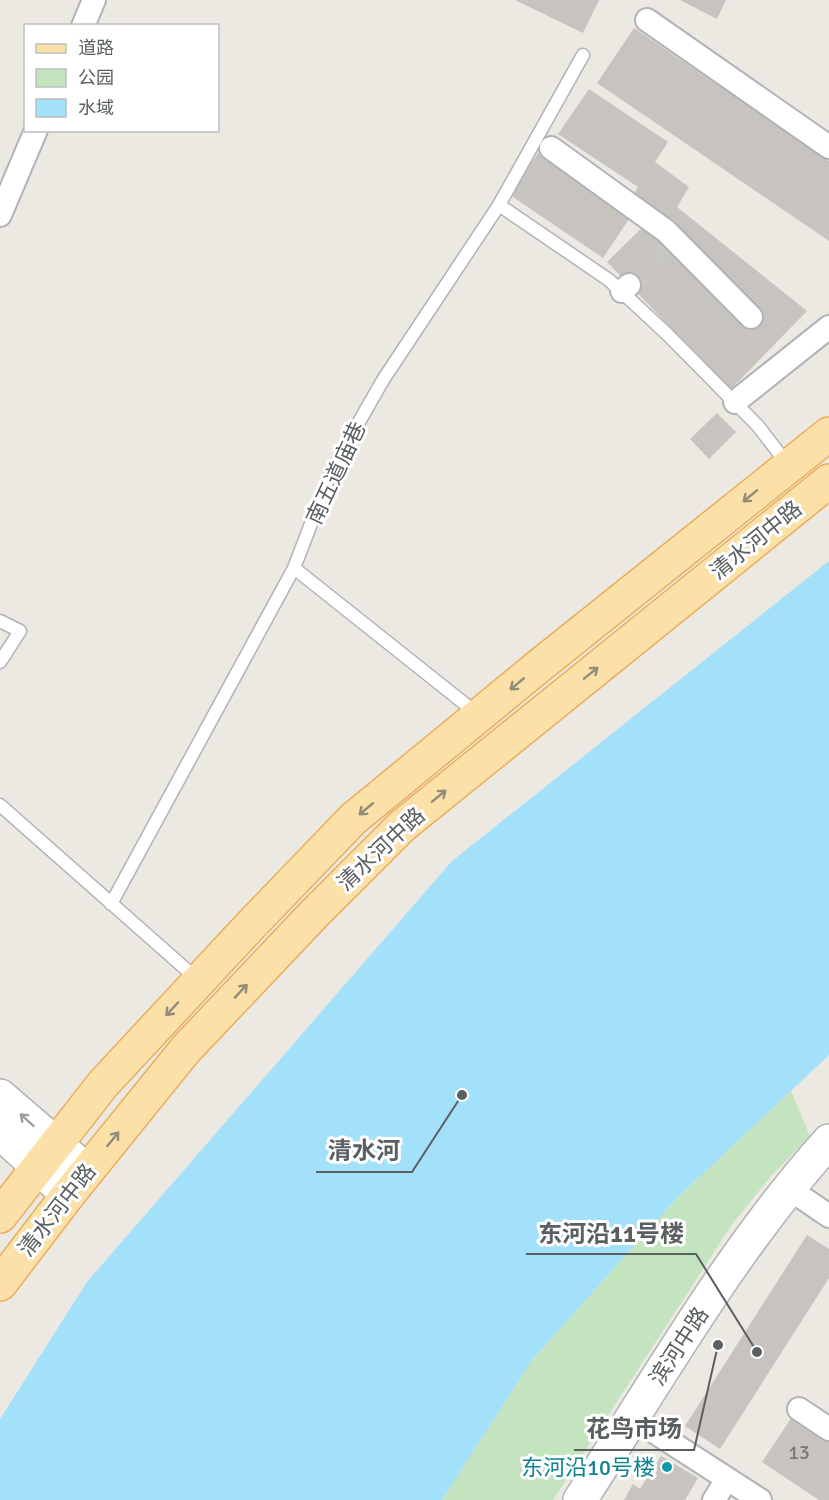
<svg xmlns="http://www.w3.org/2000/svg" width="829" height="1500" font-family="Signika,'Noto Sans SC',sans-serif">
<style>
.green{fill:#c4e3bf}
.water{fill:#a3e1fb}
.building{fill:#c7c3be}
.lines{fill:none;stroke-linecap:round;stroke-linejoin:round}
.street-tunnel{stroke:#c8c6c2;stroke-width:22;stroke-dasharray:22 11;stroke-linecap:butt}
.lane-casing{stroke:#afb3b7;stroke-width:15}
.street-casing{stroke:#afb3b7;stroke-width:26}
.secondary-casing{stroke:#aeb3b7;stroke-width:36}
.primary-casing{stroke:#ebae5c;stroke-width:36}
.lane{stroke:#fff;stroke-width:12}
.street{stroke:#fff;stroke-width:22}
.secondary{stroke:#fff;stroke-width:33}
.primary{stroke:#fbe1a8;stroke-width:33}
.oneway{stroke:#928c7a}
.oneway2{stroke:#9c9fa1}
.culture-dot{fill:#0f9aa8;stroke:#fff;stroke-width:2}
.labels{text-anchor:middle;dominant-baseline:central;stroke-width:6;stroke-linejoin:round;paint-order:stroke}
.number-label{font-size:20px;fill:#757879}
.street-label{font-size:22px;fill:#5a5f62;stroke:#fff}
.culture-label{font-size:22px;fill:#0d838f;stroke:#fff;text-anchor:end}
.leader{fill:none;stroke:#5a5f62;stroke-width:2}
.callout-dot{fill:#5a5f62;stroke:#fff;stroke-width:2}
.callout-label{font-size:24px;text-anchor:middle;font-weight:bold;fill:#5a5f62;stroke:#fff;stroke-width:6;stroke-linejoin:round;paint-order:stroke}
</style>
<rect width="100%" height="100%" fill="#ece8e2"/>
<!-- green -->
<path class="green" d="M 791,1091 L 810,1136 L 772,1175 L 733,1223 L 553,1500 L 442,1500 L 532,1360 L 677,1198 Z"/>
<!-- water -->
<path class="water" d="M 829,561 L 829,1055 L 677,1198 L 532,1360 L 442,1500 L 0,1500 L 0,1419 L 87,1282 L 452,861 Z"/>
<!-- building -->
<path class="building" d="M 515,0 L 599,0 L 583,33 Z
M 680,0 L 726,0 L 717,19 Z
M 634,28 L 829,161 L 829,241 L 597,83 Z
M 589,89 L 668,142 L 655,162 L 689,187 L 677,207 L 807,311 L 731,389 L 607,262 L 645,225 L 749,331 L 763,314 L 668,224 L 633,195 L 638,187 L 558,134 Z
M 538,153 L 631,216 L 603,258 L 510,195 Z
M 717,413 L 736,432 L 709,459 L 690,439 Z
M 807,1235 L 829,1249 L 829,1278 L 720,1449 L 685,1426 Z
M 792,1417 L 829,1441 L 829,1500 L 819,1500 L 762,1462 Z
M 661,1456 L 698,1478 L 685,1500 L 624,1500 L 633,1484 L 640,1489 Z"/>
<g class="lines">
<!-- street-tunnel -->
<path class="street-tunnel" d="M 629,285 L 668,248"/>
<!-- lane casing -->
<g class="lane-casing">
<path id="lane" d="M 499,205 L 609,280 L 667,334 L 758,426 L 788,465
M 294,568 L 465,704 L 476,718
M 0,621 L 20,631 L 0,662
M 0,805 L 197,979
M 111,904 L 294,568 L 329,477 L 351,436 L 383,380 L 499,205 L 583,55"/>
</g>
<!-- street casing -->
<g class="street-casing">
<path id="street" d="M 647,20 L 829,147
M 83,26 L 94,0
M 551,148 L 666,231 L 751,317
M 0,215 L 36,130
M 622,291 L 629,285
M 735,402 L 829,327
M 788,1188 L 829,1216
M 799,1409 L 829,1429
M 633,1418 L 760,1500
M 714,1500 L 727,1479"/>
</g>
<!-- secondary casing -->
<g class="secondary-casing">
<path id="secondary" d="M 0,1096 L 87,1171
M 0,1132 L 68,1195
M 580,1500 C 659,1378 732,1249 829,1141"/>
</g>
<!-- primary casing -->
<g class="primary-casing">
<path id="primary" d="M 0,1216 L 103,1084 L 250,926 L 353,819 L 539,666 L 829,434
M 0,1284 L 68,1195 L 186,1049 L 314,914 L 402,826 L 829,481"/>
</g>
<!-- lane -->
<use href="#lane" class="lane"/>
<!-- street -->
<use href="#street" class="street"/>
<!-- secondary -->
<use href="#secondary" class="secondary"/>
<!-- primary -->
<use href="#primary" class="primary"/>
</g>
<!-- one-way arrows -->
<defs><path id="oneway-shaft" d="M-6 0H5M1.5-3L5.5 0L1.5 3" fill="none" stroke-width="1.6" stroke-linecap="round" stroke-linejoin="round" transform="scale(1.5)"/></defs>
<g class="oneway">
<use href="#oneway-shaft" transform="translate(750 496) rotate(141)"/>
<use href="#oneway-shaft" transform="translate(591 673) rotate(-39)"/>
<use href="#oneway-shaft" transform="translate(517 684) rotate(140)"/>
<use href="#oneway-shaft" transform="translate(439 796) rotate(-39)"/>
<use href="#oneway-shaft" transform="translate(366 809) rotate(140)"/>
<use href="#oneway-shaft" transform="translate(241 991) rotate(-47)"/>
<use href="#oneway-shaft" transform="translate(172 1009) rotate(133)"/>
<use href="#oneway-shaft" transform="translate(113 1139) rotate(-51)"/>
</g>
<use class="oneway2" href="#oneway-shaft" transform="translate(27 1120) rotate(-138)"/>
<!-- markers -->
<circle class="culture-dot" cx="667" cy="1467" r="6"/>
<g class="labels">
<!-- number labels -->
<g class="number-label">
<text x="799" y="1452">13</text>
</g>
<!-- street labels -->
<g class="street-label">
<text transform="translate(336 473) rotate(-65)">南五道庙巷</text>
<text transform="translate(756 540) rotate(-39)">清水河中路</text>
<text transform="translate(381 849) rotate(-43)">清水河中路</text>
<text transform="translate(57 1210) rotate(-52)">清水河中路</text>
<text transform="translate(679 1346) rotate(-57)">滨河中路</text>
</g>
<!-- culture labels -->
<g class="culture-label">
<text x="655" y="1467">东河沿10号楼</text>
</g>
</g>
<!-- callouts -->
<path class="leader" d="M462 1095L412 1172H316M757 1352L696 1254H526M718 1345L694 1450H574"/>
<g class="callout-dot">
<circle cx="462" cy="1095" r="6"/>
<circle cx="757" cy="1352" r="6"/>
<circle cx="718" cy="1345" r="6"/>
</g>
<g class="callout-label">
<text x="364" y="1159">清水河</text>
<text x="611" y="1242">东河沿11号楼</text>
<text x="634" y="1437">花鸟市场</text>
</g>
<!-- legend -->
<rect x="24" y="24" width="195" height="108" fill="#ffffff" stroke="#bdbfc0" stroke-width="1.5"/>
<rect x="36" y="44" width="30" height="9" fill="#fbe1a8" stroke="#bdbfc0" stroke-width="1.5"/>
<text x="78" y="54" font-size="18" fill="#5a5f62">道路</text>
<rect x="36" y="69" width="30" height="18" fill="#c4e3bf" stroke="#bdbfc0" stroke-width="1.5"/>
<text x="78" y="84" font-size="18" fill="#5a5f62">公园</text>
<rect x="36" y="99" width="30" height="18" fill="#a3e1fb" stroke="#bdbfc0" stroke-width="1.5"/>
<text x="78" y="114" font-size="18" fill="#5a5f62">水域</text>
</svg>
